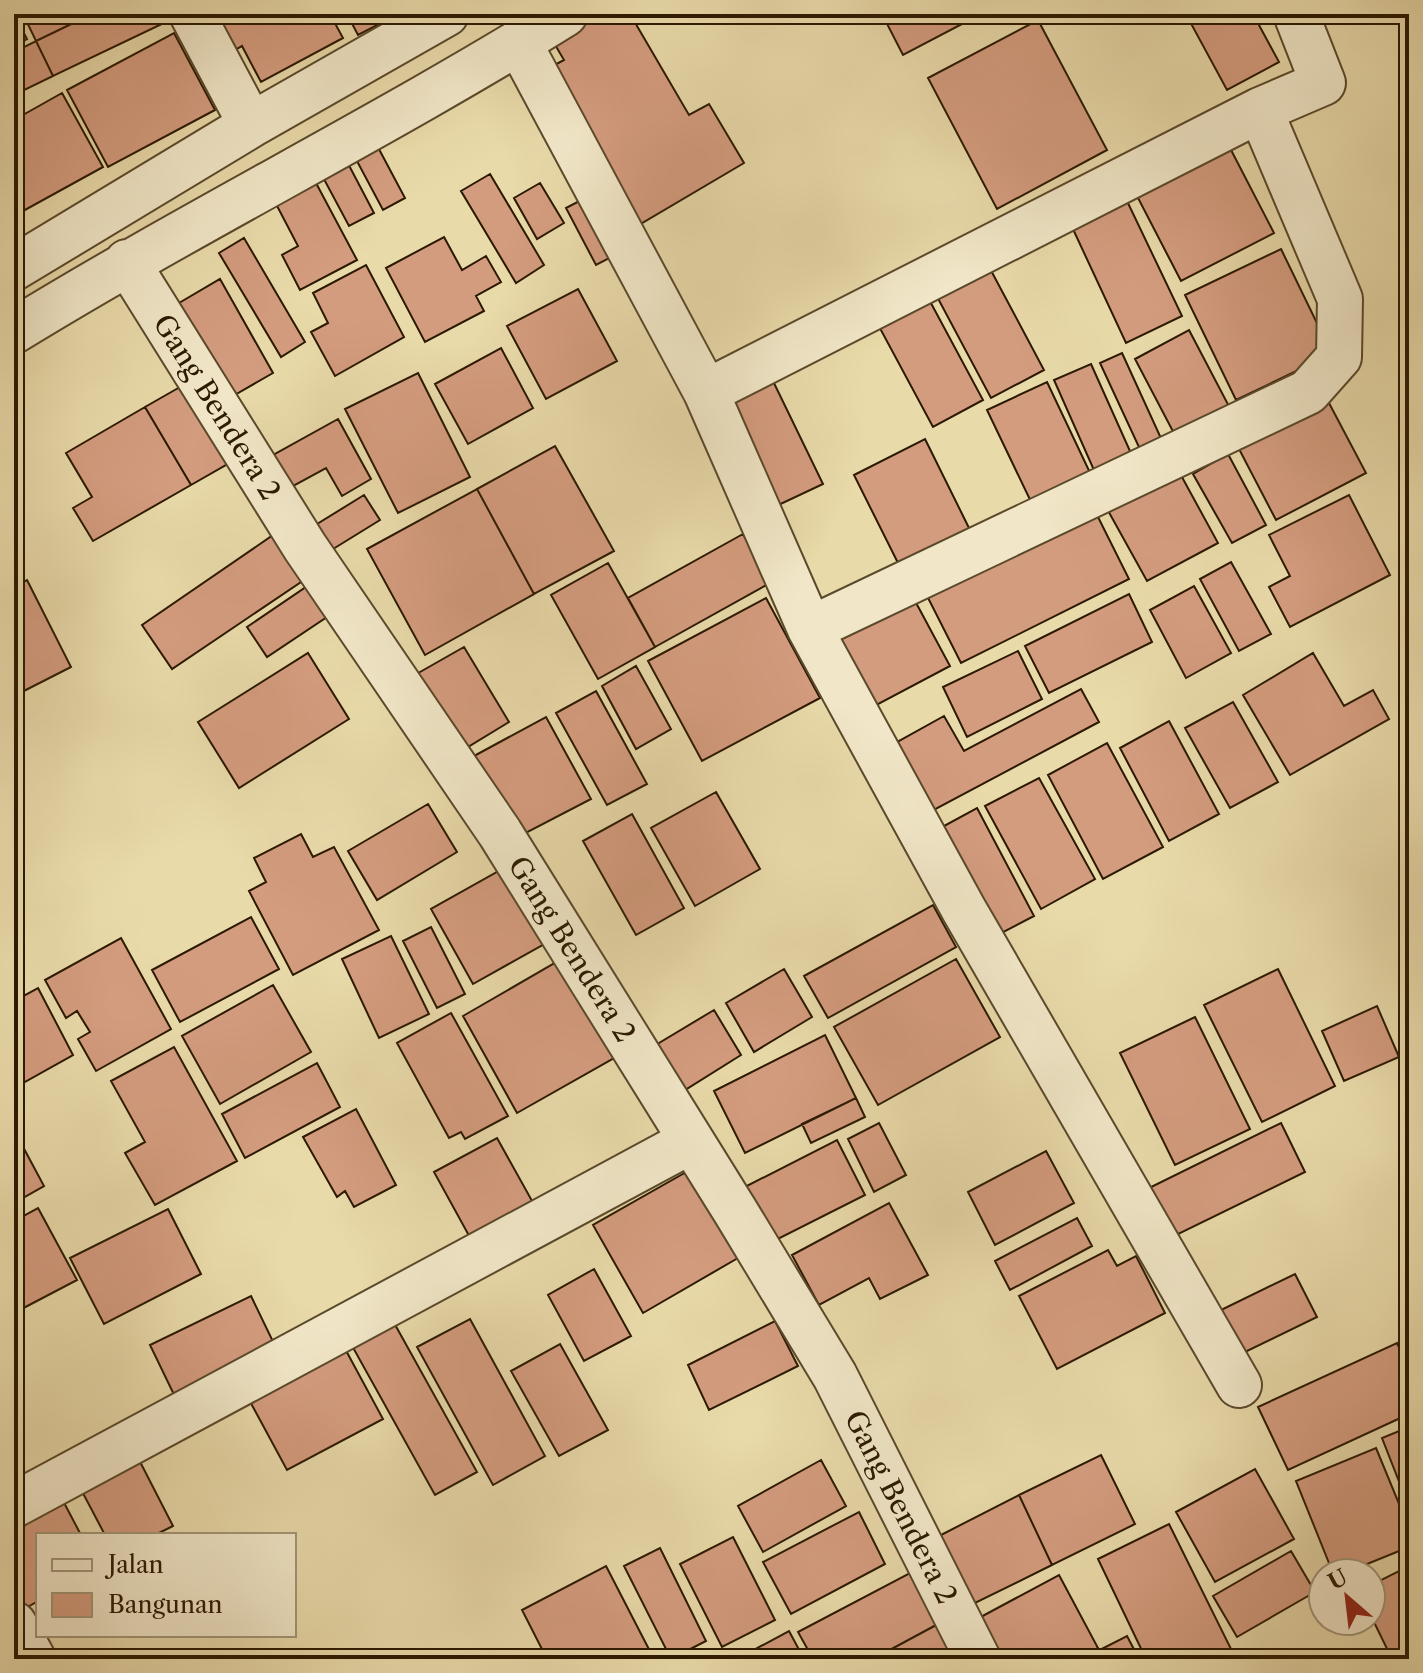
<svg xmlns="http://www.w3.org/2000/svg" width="1423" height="1673" font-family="'Libre Caslon Text',serif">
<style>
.building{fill:#d49c7f;stroke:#2b1901;stroke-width:2}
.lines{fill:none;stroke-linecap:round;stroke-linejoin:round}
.minor-casing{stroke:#5a492b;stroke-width:48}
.minor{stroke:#f1e7c8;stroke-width:44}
.labels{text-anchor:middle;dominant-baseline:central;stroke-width:8;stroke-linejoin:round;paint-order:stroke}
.street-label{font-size:28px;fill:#2b1901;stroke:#f1e7c8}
</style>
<rect width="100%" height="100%" fill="#e9daaa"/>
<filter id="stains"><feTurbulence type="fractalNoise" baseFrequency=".0025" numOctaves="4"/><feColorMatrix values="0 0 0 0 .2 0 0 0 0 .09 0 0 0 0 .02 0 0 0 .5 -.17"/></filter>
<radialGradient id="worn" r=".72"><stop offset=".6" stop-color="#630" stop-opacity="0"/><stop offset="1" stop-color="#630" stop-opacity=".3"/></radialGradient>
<!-- building -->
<path class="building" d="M 14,14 L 27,39 L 14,46 Z
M 23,14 L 92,14 L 36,41 Z
M 92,14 L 162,14 L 166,22 L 53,76 L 36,41 Z
M 209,14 L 330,14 L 343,38 L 261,82 L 242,46 L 230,53 Z
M 347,14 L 399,14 L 358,35 Z
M 578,14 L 630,14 L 689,115 L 709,104 L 744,163 L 637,226 L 547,69 L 564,60 L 547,31 Z
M 882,14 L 981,14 L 903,55 Z
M 1195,14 L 1253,14 L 1279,62 L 1227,90 L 1188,18 Z
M 1038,20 L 1107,150 L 997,209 L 928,78 Z
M 174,33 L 215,110 L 108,167 L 67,90 Z
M 36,41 L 53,76 L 14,95 L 14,52 Z
M 62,93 L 103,167 L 14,216 L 14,120 Z
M 372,136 L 405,198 L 383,210 L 350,148 Z
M 1230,148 L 1274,233 L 1181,281 L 1137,196 Z
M 343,154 L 374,213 L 349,226 L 318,168 Z
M 490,174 L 544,265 L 516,283 L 461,191 Z
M 316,183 L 357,260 L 300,290 L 282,255 L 298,246 L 276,204 Z
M 540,183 L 564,223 L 537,239 L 514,198 Z
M 587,197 L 617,254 L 596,265 L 566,208 Z
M 1127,201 L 1182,316 L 1126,343 L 1072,227 Z
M 444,237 L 462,270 L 486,256 L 501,282 L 476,296 L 484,311 L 425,342 L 386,268 Z
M 244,238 L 305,342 L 281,357 L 219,253 Z
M 1281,249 L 1332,354 L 1236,400 L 1185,295 Z
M 987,263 L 1044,370 L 991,398 L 934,291 Z
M 366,265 L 404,337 L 335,376 L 311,332 L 328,323 L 313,293 Z
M 220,279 L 273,373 L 233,396 L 179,303 Z
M 578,289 L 617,361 L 546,399 L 507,326 Z
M 925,292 L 983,400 L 933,427 L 875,319 Z
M 1189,330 L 1232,412 L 1178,441 L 1135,359 Z
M 501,348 L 533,408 L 468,444 L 435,384 Z
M 1122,353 L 1165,447 L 1144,458 L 1100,363 Z
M 1091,364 L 1134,460 L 1097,477 L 1054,380 Z
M 418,373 L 470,477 L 398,513 L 345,409 Z
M 772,379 L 823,484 L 770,509 L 720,403 Z
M 1047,382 L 1093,479 L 1034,508 L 987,410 Z
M 187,383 L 231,462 L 191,485 L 145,407 Z
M 1329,403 L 1366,473 L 1276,520 L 1239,449 Z
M 145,407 L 191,485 L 93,541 L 73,508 L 92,497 L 66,453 Z
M 338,419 L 371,479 L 342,496 L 326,468 L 284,491 L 266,459 Z
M 925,439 L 972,534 L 901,569 L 854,475 Z
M 555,446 L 614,551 L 534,594 L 477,489 Z
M 1228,454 L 1266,525 L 1232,543 L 1193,474 Z
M 1177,468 L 1218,543 L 1147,581 L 1106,507 Z
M 477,489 L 534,594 L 425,655 L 367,549 Z
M 364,495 L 380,520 L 325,554 L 309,529 Z
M 1349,495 L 1390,575 L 1290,627 L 1269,587 L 1290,576 L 1269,535 Z
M 1092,505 L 1129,579 L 961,663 L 924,590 Z
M 276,533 L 307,578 L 172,669 L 142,625 Z
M 743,534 L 770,583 L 655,647 L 628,598 Z
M 1231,562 L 1271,634 L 1239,651 L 1200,579 Z
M 608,563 L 655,647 L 598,679 L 551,595 Z
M 27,580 L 71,667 L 14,696 L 14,587 Z
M 1194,586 L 1231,653 L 1186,678 L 1150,610 Z
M 306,587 L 327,617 L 267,657 L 247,627 Z
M 1129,594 L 1152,642 L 1049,693 L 1025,646 Z
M 766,598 L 820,698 L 702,761 L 648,661 Z
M 914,599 L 950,666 L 867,710 L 831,643 Z
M 464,647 L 509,722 L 458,753 L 413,676 Z
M 1018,651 L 1042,699 L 967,737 L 943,687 Z
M 308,653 L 349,719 L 239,788 L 198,722 Z
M 1313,653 L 1344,706 L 1373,690 L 1389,719 L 1290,775 L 1243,695 Z
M 636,666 L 671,729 L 636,749 L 602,686 Z
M 1081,689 L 1099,722 L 930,812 L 892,745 L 944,716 L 964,751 Z
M 596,691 L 647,784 L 607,805 L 556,713 Z
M 1233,702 L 1278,782 L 1230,808 L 1185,728 Z
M 546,717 L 591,799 L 518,837 L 474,756 Z
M 1169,721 L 1219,814 L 1169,841 L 1120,748 Z
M 1107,743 L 1163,847 L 1103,879 L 1048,775 Z
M 1039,778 L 1095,879 L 1041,909 L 985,806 Z
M 716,792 L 760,869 L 695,906 L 651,828 Z
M 428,804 L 457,852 L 377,900 L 348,851 Z
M 977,808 L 1034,916 L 990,939 L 933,832 Z
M 632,814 L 684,908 L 636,935 L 583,841 Z
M 301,834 L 313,857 L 334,847 L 379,930 L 293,975 L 249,891 L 266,882 L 254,858 Z
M 513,863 L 555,938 L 473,984 L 431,909 Z
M 933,905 L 956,947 L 828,1018 L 804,976 Z
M 251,917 L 279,969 L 180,1022 L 152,970 Z
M 431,927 L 465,994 L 437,1008 L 403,941 Z
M 391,936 L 429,1014 L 379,1038 L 342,959 Z
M 121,938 L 171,1029 L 96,1071 L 78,1039 L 90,1032 L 77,1011 L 66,1018 L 45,980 Z
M 956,959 L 1000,1037 L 878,1105 L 834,1027 Z
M 560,960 L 614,1058 L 517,1113 L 463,1016 Z
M 784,969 L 812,1017 L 754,1052 L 726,1003 Z
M 1278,969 L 1335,1086 L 1262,1122 L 1204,1005 Z
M 273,985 L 311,1052 L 220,1104 L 182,1036 Z
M 38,988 L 73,1055 L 14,1088 L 14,1001 Z
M 1377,1006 L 1399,1057 L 1344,1081 L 1322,1031 Z
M 714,1010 L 741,1055 L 677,1095 L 649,1049 Z
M 451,1013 L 508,1116 L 465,1139 L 461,1132 L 449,1138 L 397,1043 Z
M 1195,1017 L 1250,1129 L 1175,1165 L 1120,1053 Z
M 825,1035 L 856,1098 L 745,1153 L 714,1091 Z
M 174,1047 L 237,1161 L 155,1205 L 125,1153 L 145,1142 L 111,1081 Z
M 317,1063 L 340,1107 L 245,1158 L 222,1114 Z
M 856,1098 L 865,1117 L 811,1143 L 802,1124 Z
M 356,1109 L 396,1185 L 354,1207 L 345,1191 L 337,1197 L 303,1137 Z
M 879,1123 L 906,1175 L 874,1192 L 848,1139 Z
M 1281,1123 L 1305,1172 L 1166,1240 L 1143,1191 Z
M 14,1130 L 44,1186 L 14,1203 Z
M 497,1138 L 536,1208 L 473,1243 L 434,1172 Z
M 837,1140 L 865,1195 L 766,1245 L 739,1190 Z
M 1046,1151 L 1074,1203 L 995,1245 L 968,1192 Z
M 688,1171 L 738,1258 L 643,1313 L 593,1225 Z
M 889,1203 L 928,1275 L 880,1299 L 869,1278 L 819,1305 L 792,1255 Z
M 38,1208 L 77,1280 L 14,1313 L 14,1221 Z
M 168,1209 L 201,1274 L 104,1324 L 70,1258 Z
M 1077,1218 L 1092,1246 L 1010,1290 L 995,1261 Z
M 1108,1250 L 1117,1266 L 1136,1256 L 1165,1313 L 1057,1369 L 1019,1296 Z
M 594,1269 L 631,1336 L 584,1361 L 548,1295 Z
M 1295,1274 L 1317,1317 L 1241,1354 L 1219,1311 Z
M 251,1296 L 279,1354 L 178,1403 L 150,1345 Z
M 470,1319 L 545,1456 L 493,1485 L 417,1347 Z
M 393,1321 L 477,1472 L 435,1495 L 351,1344 Z
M 775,1321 L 798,1366 L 709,1410 L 688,1365 Z
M 1397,1343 L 1409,1369 L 1409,1414 L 1288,1470 L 1258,1407 Z
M 560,1344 L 608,1430 L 559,1456 L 511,1371 Z
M 343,1345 L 383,1419 L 287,1470 L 247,1396 Z
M 1409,1427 L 1409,1507 L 1382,1438 Z
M 1376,1448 L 1409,1528 L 1409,1547 L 1345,1573 L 1333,1573 L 1296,1481 Z
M 134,1450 L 173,1526 L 155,1535 L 105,1535 L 76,1480 Z
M 1101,1455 L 1135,1524 L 1052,1565 L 1019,1495 Z
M 821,1460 L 846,1506 L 763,1552 L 738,1506 Z
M 1255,1469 L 1294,1539 L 1215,1582 L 1176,1512 Z
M 1019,1495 L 1052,1565 L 973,1604 L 939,1536 Z
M 61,1497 L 81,1535 L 38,1535 L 38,1601 L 19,1612 L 14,1603 L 14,1523 Z
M 859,1512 L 885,1564 L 791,1614 L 763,1562 Z
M 1169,1524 L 1233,1653 L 1220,1659 L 1146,1659 L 1098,1559 Z
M 733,1537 L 775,1620 L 722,1647 L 680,1564 Z
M 660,1548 L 706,1641 L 671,1659 L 624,1566 Z
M 1291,1551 L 1315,1592 L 1237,1637 L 1213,1596 Z
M 606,1566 L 654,1659 L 547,1659 L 522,1610 Z
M 1409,1566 L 1409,1659 L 1392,1659 L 1371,1616 L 1371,1585 Z
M 910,1573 L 938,1624 L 873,1659 L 813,1659 L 798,1632 Z
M 1059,1575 L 1098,1648 L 1077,1659 L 999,1659 L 977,1619 Z
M 938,1624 L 956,1659 L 873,1659 Z
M 789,1631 L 804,1659 L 737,1659 Z
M 1127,1636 L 1139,1659 L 1082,1659 Z"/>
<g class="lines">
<!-- minor casing -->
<g class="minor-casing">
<path id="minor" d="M 192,14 L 251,125
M 519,43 L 706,392 L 810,629 L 964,910 L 1239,1385
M 127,262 L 305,547 L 500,833 L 737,1214 L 835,1376 L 978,1659
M 14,268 L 251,125 L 446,14
M 14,331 C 195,220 385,126 565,14
M 706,392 L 1260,110
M 810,629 L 1308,392 L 1339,357 L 1340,299 L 1260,110 L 1323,83 L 1296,14
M 14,1505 L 691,1141
M 14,1624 L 33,1659"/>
</g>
<!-- minor -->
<use href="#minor" class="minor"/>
</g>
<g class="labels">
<!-- street labels -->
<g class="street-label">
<text transform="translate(217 407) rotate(58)">Gang Bendera 2</text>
<text transform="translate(572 949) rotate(58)">Gang Bendera 2</text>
<text transform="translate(901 1507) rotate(63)">Gang Bendera 2</text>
</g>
</g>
<!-- margin -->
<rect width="1423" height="1673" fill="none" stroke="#e9daaa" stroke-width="48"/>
<rect x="16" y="16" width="1391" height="1641" fill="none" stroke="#2b1901" stroke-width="4"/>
<rect x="24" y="24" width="1375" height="1625" fill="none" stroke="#2b1901" stroke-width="2"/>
<!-- legend -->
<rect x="36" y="1533" width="260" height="104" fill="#f1e7c8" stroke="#a29578" stroke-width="2"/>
<rect x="52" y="1559" width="40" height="12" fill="#f1e7c8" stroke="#a29578" stroke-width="2"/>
<text x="108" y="1573" font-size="24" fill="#2b1901">Jalan</text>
<rect x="52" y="1593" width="40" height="24" fill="#d49c7f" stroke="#a29578" stroke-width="2"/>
<text x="108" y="1613" font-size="24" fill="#2b1901">Bangunan</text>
<!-- north arrow -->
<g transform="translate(1347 1597) rotate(332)"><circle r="38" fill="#f1e7c8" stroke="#a29578" stroke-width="2"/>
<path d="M0-6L14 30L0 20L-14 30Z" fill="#8f2418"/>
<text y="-12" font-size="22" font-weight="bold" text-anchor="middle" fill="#2b1901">U</text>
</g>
<rect width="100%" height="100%" filter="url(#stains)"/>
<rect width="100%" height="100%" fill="url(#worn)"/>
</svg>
